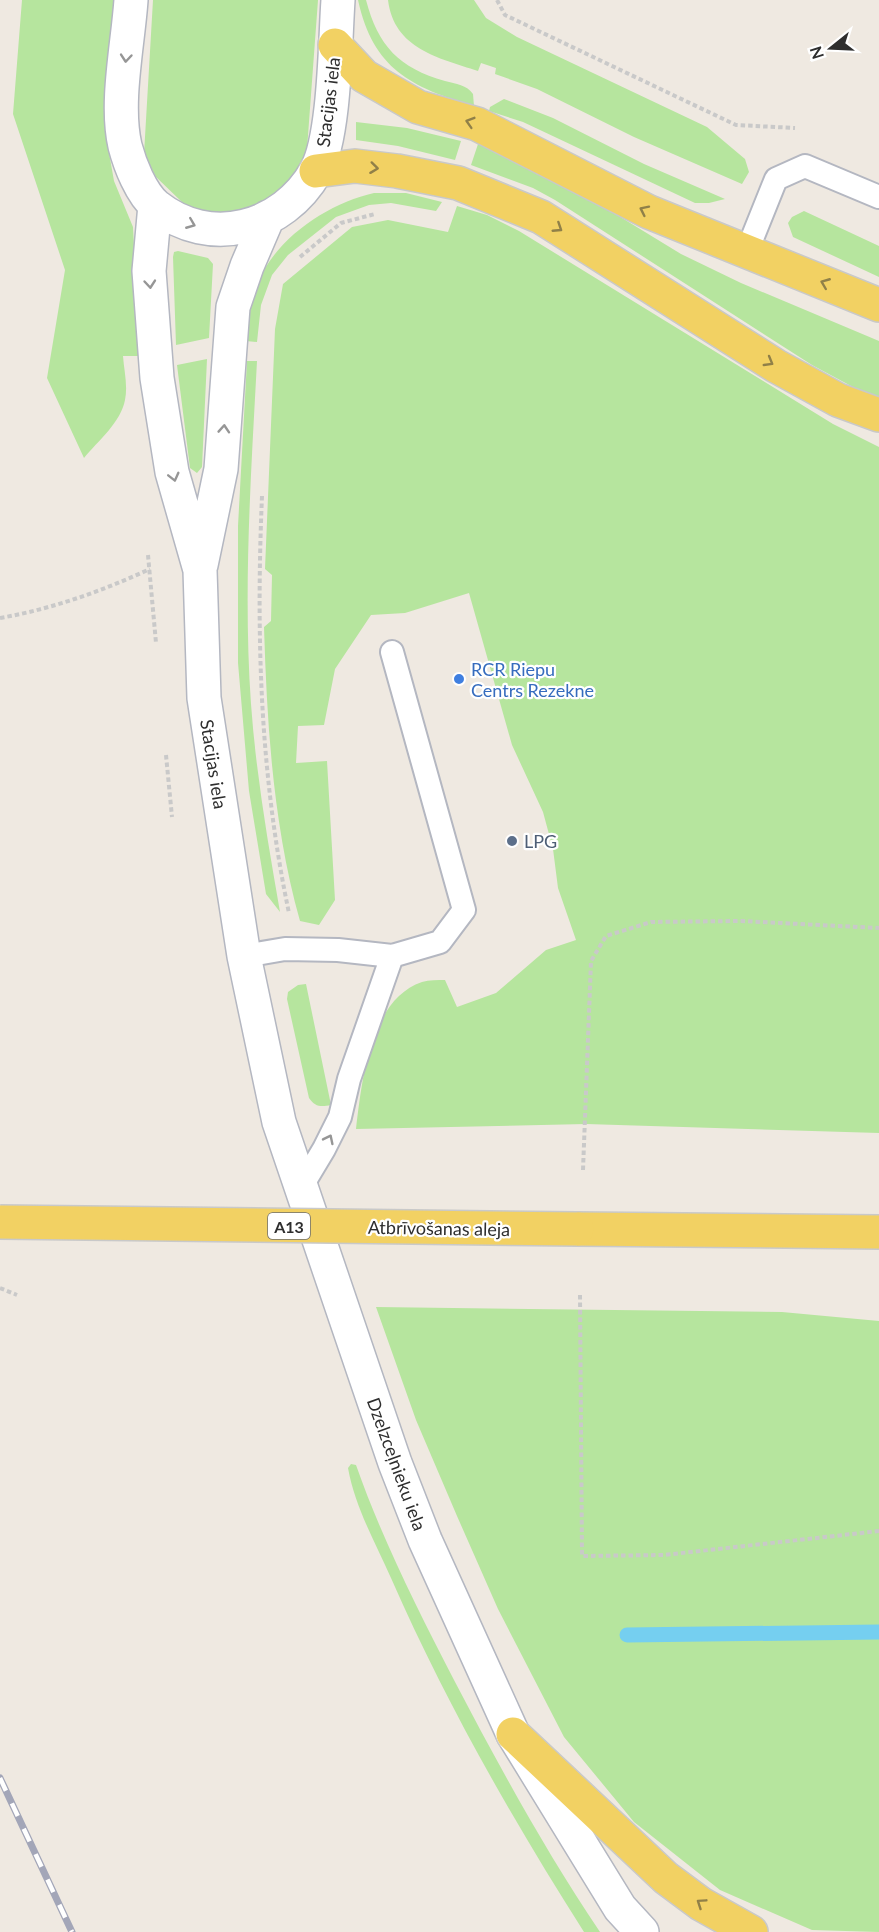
<svg xmlns="http://www.w3.org/2000/svg" width="879" height="1932" font-family="Lato,sans-serif">
<style>
.green{fill:#b6e59e}
.lines{fill:none;stroke-linecap:round;stroke-linejoin:round}
.stream{stroke:#75cff0;stroke-width:15}
.lane-casing{stroke:#b4b7c1;stroke-width:26}
.secondary-casing{stroke:#b4b7c1;stroke-width:36}
.primary-casing{stroke:#c9c9c9;stroke-width:36}
.path{stroke:#c9c9c9;stroke-width:4;stroke-dasharray:4.5 3;stroke-linecap:butt}
.lane{stroke:#fff;stroke-width:22}
.secondary{stroke:#fff;stroke-width:33}
.primary{stroke:#f2d163;stroke-width:33}
.rail-casing{stroke:#a3a6b8;stroke-width:7}
.rail{stroke:#fff;stroke-width:4.5;stroke-dasharray:14;stroke-linecap:butt}
.primary-bridge-casing{stroke:#c9c9c9;stroke-width:36;stroke-linecap:butt}
.primary-bridge{stroke:#f2d163;stroke-width:33}
.oneway{stroke:#969696}
.oneway2{stroke:#908048}
.shop-dot{fill:#3f7fe0;stroke:#fff;stroke-width:2}
.service-dot{fill:#5c6f8a;stroke:#fff;stroke-width:2}
.labels{text-anchor:middle;dominant-baseline:central;stroke-width:4.5;stroke-linejoin:round;paint-order:stroke}
.shield{fill:#fff;stroke:#6d6d6d;stroke-width:1.5}
.shield-label{font-size:16px;font-weight:bold;fill:#2e2e2e}
.street-label{font-size:18px;fill:#2e2e2e;stroke:#fff}
.shop-label{font-size:18px;fill:#366cbe;stroke:#fff;text-anchor:start}
.service-label{font-size:18px;fill:#4e5e75;stroke:#fff;text-anchor:start}
</style>
<rect width="100%" height="100%" fill="#efe9e1"/>
<!-- green -->
<path class="green" d="M 22,0 L 118,0 L 108,147 L 114,181 L 133,227 L 140,356 L 123,356 C 124,370 128,386 125,400 C 121,422 98,441 84,458 L 47,378 L 65,270 L 13,114 Z
M 153,0 L 318,0 L 307,149 L 298,175 L 272,201 L 229,214 L 196,210 L 184,204 L 156,177 L 144,154 Z
M 358,0 L 366,0 C 378,46 399,68 445,81 C 456,84 467,85 473,94 L 474,106 C 411,87 373,69 358,0 Z
M 388,0 L 474,0 L 486,18 L 517,37 L 707,127 L 745,159 L 749,172 L 742,184 L 634,137 L 537,89 L 495,74 L 496,68 L 481,63 L 478,71 C 439,58 394,49 388,0 Z
M 504,99 L 553,118 L 644,164 L 725,199 L 709,203 L 695,203 L 523,122 L 489,111 L 490,107 Z
M 356,122 L 407,128 L 461,141 L 455,160 L 398,146 L 356,140 Z
M 478,144 L 516,160 L 586,196 L 681,254 L 741,283 L 879,341 L 879,401 L 812,365 L 555,200 L 533,188 L 471,165 Z
M 374,193 L 406,193 L 442,202 L 436,211 L 391,203 L 369,205 L 336,217 L 288,255 L 272,275 L 261,305 L 257,342 L 246,341 C 248,321 249,301 258,282 C 277,237 329,203 374,193 Z
M 457,206 L 487,215 L 519,231 L 833,424 L 879,447 L 879,1133 L 586,1124 L 356,1129 C 362,1082 369,1000 422,982 C 429,980 438,980 445,980 L 457,1007 L 496,993 L 546,950 L 576,940 L 558,888 L 553,849 L 543,812 L 512,745 L 469,593 L 405,613 L 371,615 L 335,669 L 324,725 L 298,726 L 296,763 L 327,761 L 335,900 L 319,925 L 300,921 C 273,825 267,725 264,627 L 271,621 L 272,575 L 265,569 L 275,329 L 283,284 L 352,227 L 388,220 L 448,232 Z
M 804,211 L 879,246 L 879,277 L 793,237 L 788,223 L 792,217 Z
M 178,251 L 208,258 L 213,264 L 209,338 L 176,345 L 173,257 L 174,252 Z
M 207,359 L 202,467 L 197,473 L 190,468 L 177,365 Z
M 247,361 L 257,361 C 251,475 243,589 251,704 C 256,774 268,843 280,912 L 266,894 L 249,791 L 238,663 L 238,526 Z
M 306,984 L 331,1105 C 321,1107 315,1107 309,1098 L 287,999 L 288,992 L 298,985 Z
M 376,1307 L 782,1312 L 879,1321 L 879,1932 L 812,1930 L 720,1890 L 634,1822 L 564,1737 L 498,1609 L 457,1516 L 416,1420 Z
M 351,1464 L 356,1465 C 382,1539 418,1610 454,1680 C 499,1766 546,1852 600,1932 L 584,1932 C 512,1819 445,1701 391,1578 C 375,1542 355,1507 348,1468 Z"/>
<g class="lines">
<!-- stream -->
<path class="stream" d="M 627,1635 L 879,1632"/>
<!-- lane casing -->
<g class="lane-casing">
<path id="lane" d="M 747,251 L 776,179 L 805,166 L 879,197
M 244,956 L 285,949 L 338,950 L 392,956 L 440,942 L 464,910 L 392,652
M 300,1189 L 324,1149 L 340,1117 L 349,1079 L 392,956"/>
</g>
<!-- secondary casing -->
<g class="secondary-casing">
<path id="secondary" d="M 131,0 C 128,44 115,103 125,146 C 130,165 141,193 156,206 C 210,249 283,229 316,171 C 335,136 335,43 338,0
M 155,205 L 149,271 L 157,378 L 172,472 L 200,570 L 204,698 L 244,956 L 279,1122 L 395,1463 L 425,1540 L 513,1734 L 620,1908 L 642,1932
M 201,565 L 221,469 L 233,307 L 247,266 L 268,217"/>
</g>
<!-- primary casing -->
<g class="primary-casing">
<path id="primary" d="M 335,45 L 364,76 L 418,107 L 477,124 L 649,212 L 879,305
M 316,171 L 355,166 L 397,171 L 458,183 L 541,217 L 776,366 L 838,400 L 879,415
M 577,1229 L 879,1232
M 513,1734 L 666,1878 L 701,1904 L 751,1932"/>
</g>
<!-- path -->
<path class="path" d="M 497,0 L 505,15 L 736,125 L 795,128
M 300,257 L 341,223 L 375,214
M 262,496 C 256,636 260,776 289,913
M 148,555 L 156,643
M 0,618 C 52,609 102,591 150,569
M 166,755 L 172,817
M 583,1170 L 591,961 L 606,936 L 651,922 L 741,921 L 879,928
M 0,1288 L 17,1295
M 580,1295 L 582,1556 L 664,1555 L 879,1531"/>
<!-- lane -->
<use href="#lane" class="lane"/>
<!-- secondary -->
<use href="#secondary" class="secondary"/>
<!-- primary -->
<use href="#primary" class="primary"/>
<!-- rail casing -->
<g class="rail-casing">
<path id="rail" d="M 0,1778 L 72,1932"/>
</g>
<!-- rail -->
<use href="#rail" class="rail"/>
<!-- primary-bridge casing -->
<g class="primary-bridge-casing">
<path id="primary-bridge" d="M 0,1222 L 577,1229"/>
</g>
<!-- primary-bridge -->
<use href="#primary-bridge" class="primary-bridge"/>
</g>
<!-- one-way arrows -->
<defs><path id="oneway-chevron" d="M-2-3.5L2.5 0L-2 3.5" fill="none" stroke-width="1.6" stroke-linecap="round" stroke-linejoin="round" transform="scale(1.5)"/></defs>
<g class="oneway">
<use href="#oneway-chevron" transform="translate(126 58) rotate(95)"/>
<use href="#oneway-chevron" transform="translate(191 224) rotate(22)"/>
<use href="#oneway-chevron" transform="translate(150 284) rotate(85)"/>
<use href="#oneway-chevron" transform="translate(224 429) rotate(-86)"/>
<use href="#oneway-chevron" transform="translate(174 477) rotate(76)"/>
<use href="#oneway-chevron" transform="translate(329 1139) rotate(-64)"/>
</g>
<g class="oneway2">
<use href="#oneway-chevron" transform="translate(470 122) rotate(-163)"/>
<use href="#oneway-chevron" transform="translate(374 168) rotate(7)"/>
<use href="#oneway-chevron" transform="translate(644 210) rotate(-154)"/>
<use href="#oneway-chevron" transform="translate(558 228) rotate(33)"/>
<use href="#oneway-chevron" transform="translate(825 283) rotate(-158)"/>
<use href="#oneway-chevron" transform="translate(769 362) rotate(30)"/>
<use href="#oneway-chevron" transform="translate(701 1903) rotate(-146)"/>
</g>
<!-- markers -->
<circle class="shop-dot" cx="459" cy="679" r="6"/>
<circle class="service-dot" cx="512" cy="841" r="6"/>
<g class="labels">
<!-- shield labels -->
<rect class="shield" x="268" y="1213" width="42" height="26" rx="4.5"/>
<g class="shield-label">
<text x="289" y="1226">A13</text>
</g>
<!-- street labels -->
<g class="street-label">
<text transform="translate(328 102) rotate(-83)">Stacijas iela</text>
<text transform="translate(214 764) rotate(81)">Stacijas iela</text>
<text transform="translate(439 1228) rotate(1)">Atbrīvošanas aleja</text>
<text transform="translate(397 1464) rotate(70)">Dzelzceļnieku iela</text>
</g>
<!-- shop labels -->
<g class="shop-label">
<text x="471" y="669">RCR Riepu<tspan x="471" dy="21">Centrs Rezekne</tspan></text>
</g>
<!-- service labels -->
<g class="service-label">
<text x="524" y="841">LPG</text>
</g>
</g>
<!-- north arrow -->
<g transform="translate(831 48) rotate(252)" stroke="#ffffff" stroke-width="4.5" paint-order="stroke">
<path d="M0-4.5L10 22L0 15L-10 22Z" fill="#2e2e2e"/>
<text y="-9" font-size="16" font-weight="bold" text-anchor="middle" fill="#2e2e2e">N</text>
</g>
</svg>
